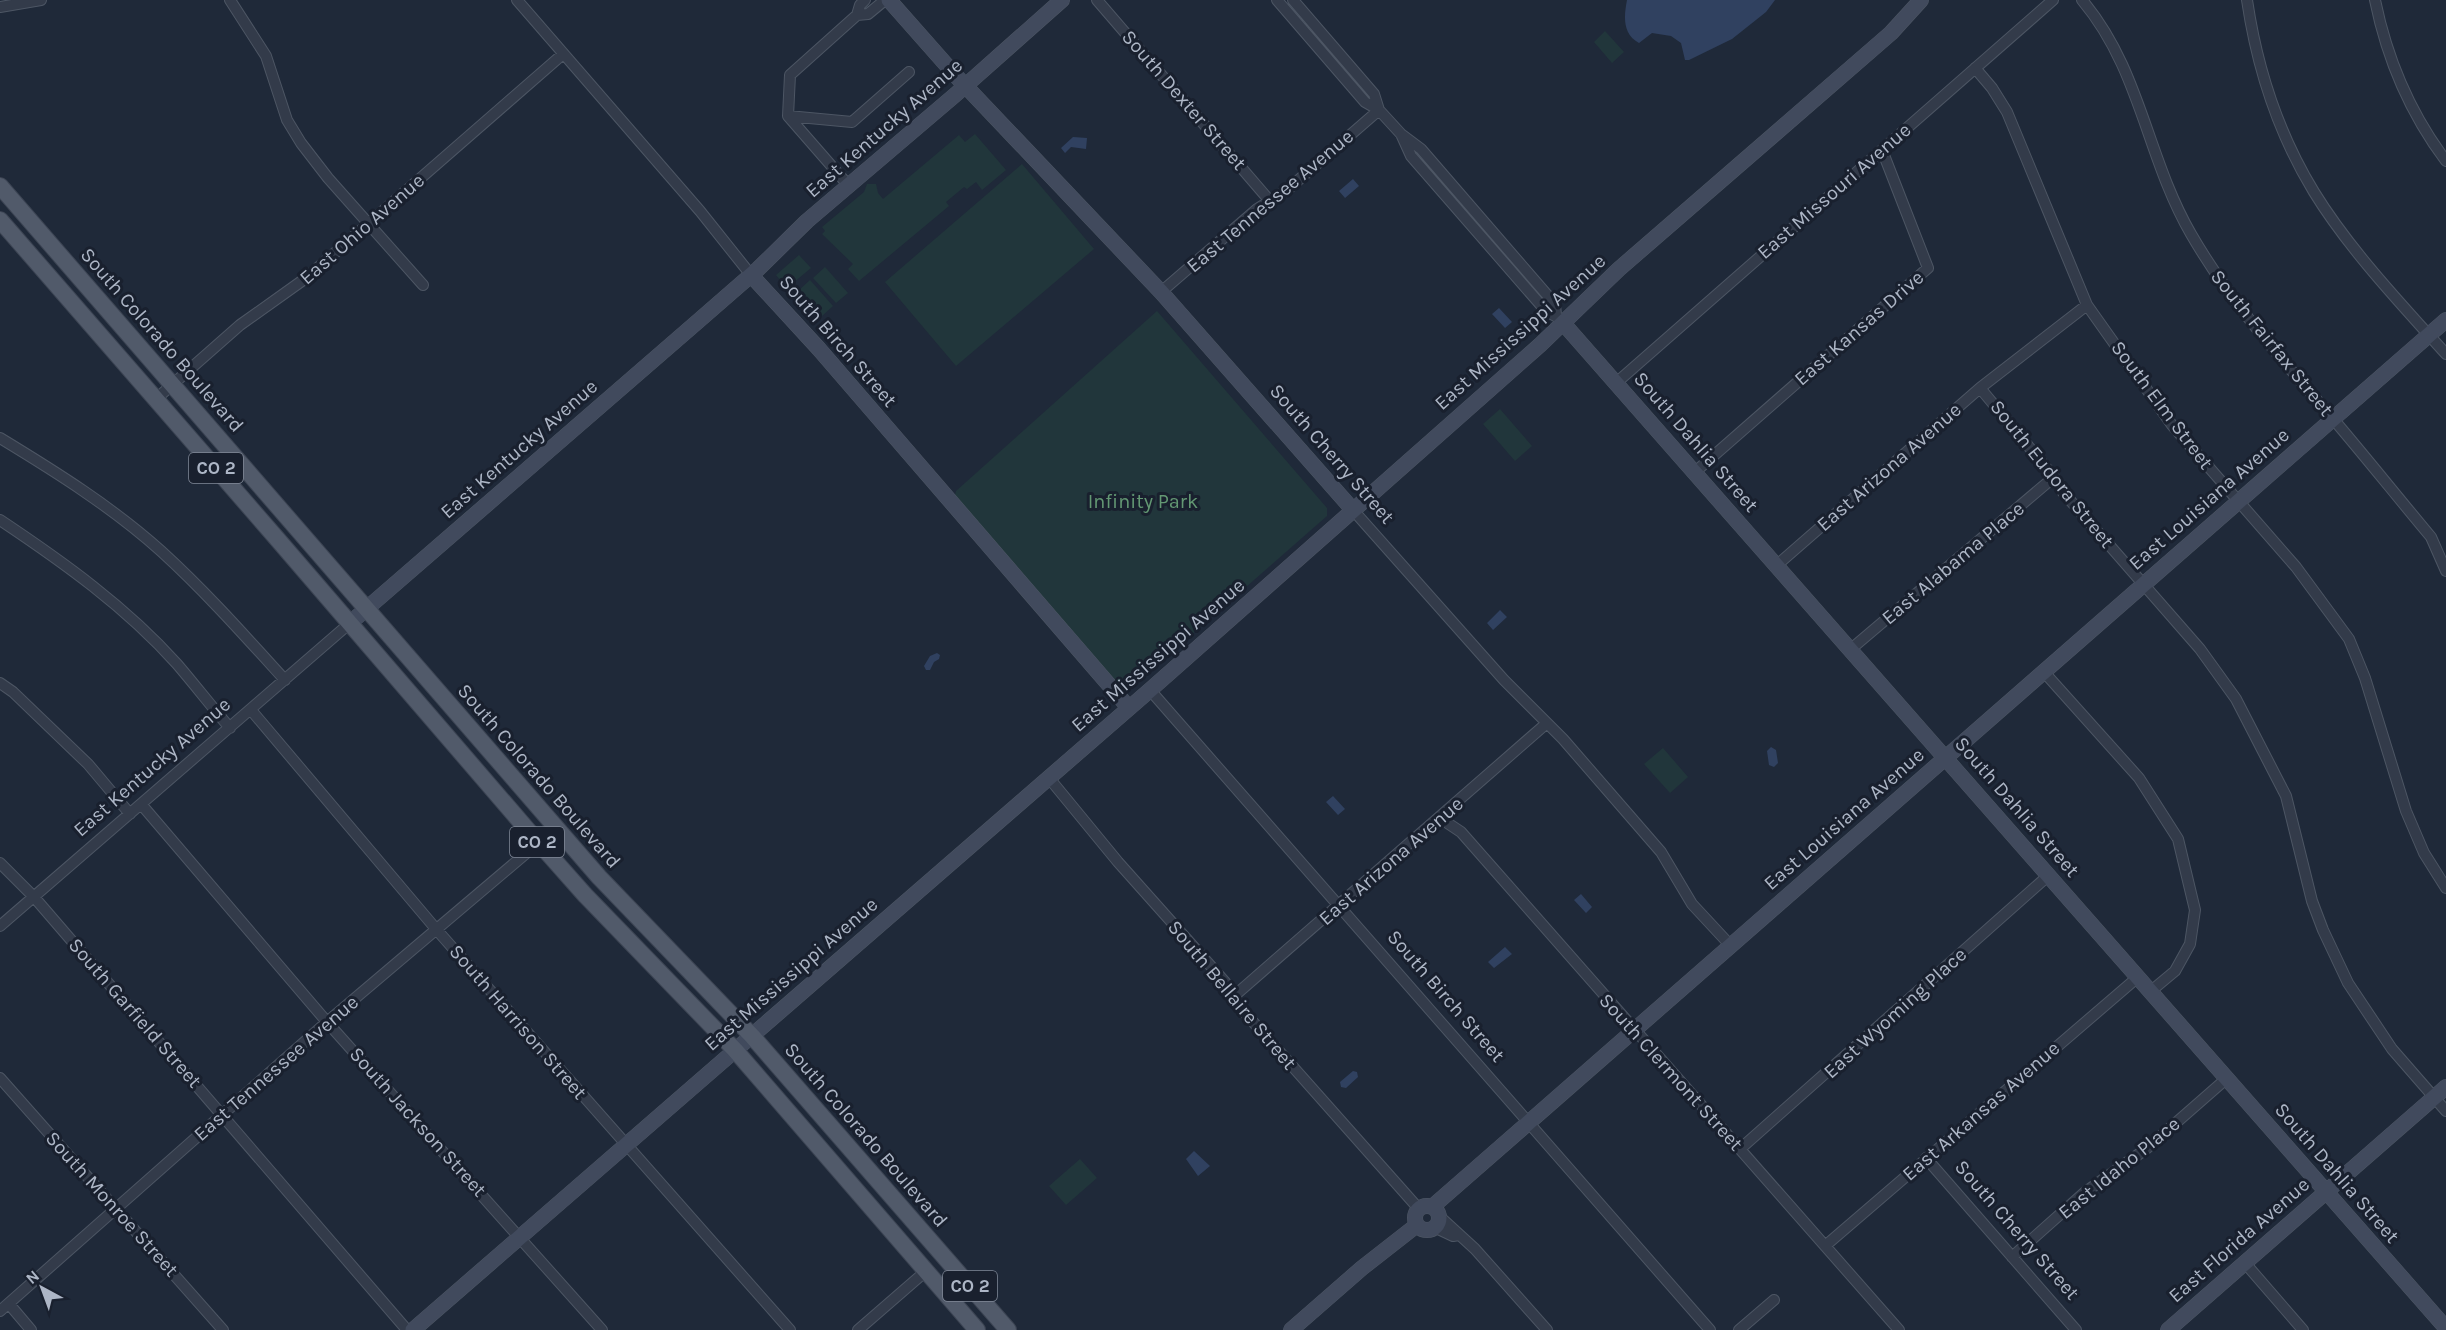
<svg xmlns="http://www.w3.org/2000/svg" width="2446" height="1330" font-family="Karla,sans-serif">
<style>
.green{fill:#21363b}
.water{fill:#304160}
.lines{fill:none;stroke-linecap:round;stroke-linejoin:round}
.street-casing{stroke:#4d5664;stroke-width:12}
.secondary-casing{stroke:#4d5664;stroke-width:16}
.primary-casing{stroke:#3c4453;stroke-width:18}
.street{stroke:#333b4a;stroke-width:10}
.secondary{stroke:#414a5d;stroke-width:15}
.primary{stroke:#515a6a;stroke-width:16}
.labels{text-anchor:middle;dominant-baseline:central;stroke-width:6;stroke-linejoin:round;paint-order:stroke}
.shield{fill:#19202e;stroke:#818998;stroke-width:1.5}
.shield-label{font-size:18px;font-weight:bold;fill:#adb6c6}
.street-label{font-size:20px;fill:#adb6c6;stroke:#19202e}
.park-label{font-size:20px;fill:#639873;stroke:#19202e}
</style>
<rect width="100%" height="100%" fill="#1f2939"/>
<!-- green -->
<path class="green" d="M 1605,31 L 1624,52 L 1612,63 L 1594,42 Z
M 975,134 L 1006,170 L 982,190 L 976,182 L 967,189 L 964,187 L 946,202 L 949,206 L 859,281 L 848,269 L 853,264 L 822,234 L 825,231 L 822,227 L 864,192 L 867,184 L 876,184 L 878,193 L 883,199 L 959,135 L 965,142 Z
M 1022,164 L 1094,249 L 956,366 L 885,282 Z
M 799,255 L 811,268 L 787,288 L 776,275 Z
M 825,267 L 848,293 L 836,303 L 813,278 Z
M 810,280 L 833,306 L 821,317 L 798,291 Z
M 1157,311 L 1327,508 L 1327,516 L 1133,686 L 1126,688 L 1120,686 L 955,495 L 956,491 Z
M 1500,409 L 1532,446 L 1515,461 L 1483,424 Z
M 1663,748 L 1688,777 L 1670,793 L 1644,764 Z
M 1080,1159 L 1097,1178 L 1066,1205 L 1049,1186 Z"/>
<!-- water -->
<path class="water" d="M 1627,0 L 1775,0 L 1766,12 L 1732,39 L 1689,60 L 1685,60 L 1681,43 L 1671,36 L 1652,33 L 1639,43 C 1622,34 1624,16 1627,0 Z
M 1073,137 L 1087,138 L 1086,149 L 1071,147 L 1065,153 L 1061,148 Z
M 1353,179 L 1359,186 L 1345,198 L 1339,191 Z
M 1499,308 L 1512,322 L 1505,328 L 1492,314 Z
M 1500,610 L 1507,617 L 1493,630 L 1487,623 Z
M 937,653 L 940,655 L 939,659 L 934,662 L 930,670 L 926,670 L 924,666 L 930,656 Z
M 1771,747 L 1776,750 L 1778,763 L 1774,767 L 1769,765 L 1767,751 Z
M 1333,796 L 1345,809 L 1338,815 L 1326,802 Z
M 1581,894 L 1592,907 L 1586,913 L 1574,900 Z
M 1505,947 L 1512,954 L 1494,968 L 1488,962 Z
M 1353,1071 L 1357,1072 L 1358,1077 L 1346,1088 L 1341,1087 L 1340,1082 Z
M 1194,1151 L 1210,1166 L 1198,1176 L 1186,1159 Z"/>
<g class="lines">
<!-- street casing -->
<g class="street-casing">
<path id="street" d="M 230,0 L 266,56 L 287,120 L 301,143 L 328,178 L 423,285
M 517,0 L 700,211 L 751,275
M 1097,0 L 1270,201
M 1277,0 L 1365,102 L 1379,110 L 1401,134 L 1421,149 L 1555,304 L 1556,315
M 1293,0 L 1374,94 L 1379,110
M 2082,0 C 2141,70 2146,156 2191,234 C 2228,298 2275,352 2323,407 C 2360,450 2395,494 2431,537 L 2446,571
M 2247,0 C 2257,68 2278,133 2314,192 C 2349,249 2401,304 2446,354
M 2375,0 C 2387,59 2410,113 2446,161
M 0,7 L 41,0
M 857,15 L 868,14 L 885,0
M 1975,68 L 1992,88 L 2007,112 L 2087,305 L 2172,425 L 2296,567 L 2349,639 L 2365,678 L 2406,811 L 2424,853 L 2446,888
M 788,116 L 852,122 L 909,72
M 1401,134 L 1411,156 L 1546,311 L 1559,318
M 849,186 L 788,116 L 790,75 L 857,15 L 860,5 L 865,0
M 1161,292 L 1257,209 L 1287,190 L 1379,110
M 1616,383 L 2053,0
M 1980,388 L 2054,477 L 2062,491 L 2200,649 L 2236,699 L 2286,796 L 2312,901 L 2323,930 L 2348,983 L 2392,1049 L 2446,1111
M 156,399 L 240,325 L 306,278 L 563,54
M 0,438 C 56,472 112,507 161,551 C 205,591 245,636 285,680
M 1695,472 L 1928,268 L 1882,150
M 1353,510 L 1504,680 L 1563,739 L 1661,852 L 1692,904 L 1731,946
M 0,520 C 63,562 126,607 177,664 C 195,685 212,707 230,728
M 1777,565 L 1980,388 L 2087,305
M 1851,649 L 2054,477
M 2044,672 L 2139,778 L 2178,839 L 2195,910 L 2190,944 L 2175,971 L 2151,991
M 0,683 L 13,692 L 88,764 L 130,814
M 1150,690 L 1710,1330
M 251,710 L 436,929 L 790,1330
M 1049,778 L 1118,862 L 1225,982 L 1238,1005 L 1419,1209
M 141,804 L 327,1022 L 602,1330
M 1440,818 L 1461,832 L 1899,1330
M 0,863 L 34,897 L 407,1330
M 0,926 L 350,623
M 1233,997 L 1547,723
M 0,1078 L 223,1330
M 1740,1149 L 2049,875
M 1926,1158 L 2076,1330
M 1439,1216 L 1475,1249 L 1547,1330
M 1434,1227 L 1453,1236 L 1459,1235
M 1825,1246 L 2138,977
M 2012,1257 L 2084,1193 L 2146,1149 L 2226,1079
M 2245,1263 L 2303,1330
M 9,1304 L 31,1330
M 0,1311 L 327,1022 L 556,828
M 858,1330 L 926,1271
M 1739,1330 L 1774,1300"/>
</g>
<!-- secondary casing -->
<g class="secondary-casing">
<path id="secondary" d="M 889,0 L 957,77 L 1161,292 L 1353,510
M 751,275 L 819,349 L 1129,708
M 1563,323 L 2446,1328
M 350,623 L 696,323 L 758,269 L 807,221 L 955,95 L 1062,0
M1415 1218a12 12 0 1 1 24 0a12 12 0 1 1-24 0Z
M 1432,1207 L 2446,320
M 413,1330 L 1150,690 L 1540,345 L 1619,269 L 1891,33 L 1921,0
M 1291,1330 L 1362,1268 L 1417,1225
M 2168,1330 L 2446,1087"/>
</g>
<!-- primary casing -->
<g class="primary-casing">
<path id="primary" d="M 0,186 L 599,877 L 752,1036 L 1008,1330
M 0,220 L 279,541 L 538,842 L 585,895 L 735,1050 L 977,1330"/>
</g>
<!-- street -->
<use href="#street" class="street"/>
<!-- secondary -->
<use href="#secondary" class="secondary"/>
<!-- primary -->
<use href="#primary" class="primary"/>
</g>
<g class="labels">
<!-- shield labels -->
<g class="shield">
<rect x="189" y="453" width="54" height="30" rx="4.5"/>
<rect x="510" y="827" width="54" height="30" rx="4.5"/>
<rect x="943" y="1271" width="54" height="30" rx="4.5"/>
</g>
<g class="shield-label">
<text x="216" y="468">CO 2</text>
<text x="537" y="842">CO 2</text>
<text x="970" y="1286">CO 2</text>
</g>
<!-- street labels -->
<g class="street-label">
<text transform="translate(1184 100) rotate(49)">South Dexter Street</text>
<text transform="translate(884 128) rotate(-41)">East Kentucky Avenue</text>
<text transform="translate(1834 191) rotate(-41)">East Missouri Avenue</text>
<text transform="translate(1270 201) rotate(-40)">East Tennessee Avenue</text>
<text transform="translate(362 229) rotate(-41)">East Ohio Avenue</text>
<text transform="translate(1859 328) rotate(-41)">East Kansas Drive</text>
<text transform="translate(1520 332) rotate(-42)">East Mississippi Avenue</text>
<text transform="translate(162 340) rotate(49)">South Colorado Boulevard</text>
<text transform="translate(838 341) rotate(49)">South Birch Street</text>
<text transform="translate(2272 343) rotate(51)">South Fairfax Street</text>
<text transform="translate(2162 405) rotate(53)">South Elm Street</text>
<text transform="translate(1696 442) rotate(49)">South Dahlia Street</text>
<text transform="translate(519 449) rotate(-41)">East Kentucky Avenue</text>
<text transform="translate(1332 454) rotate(49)">South Cherry Street</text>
<text transform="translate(1889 467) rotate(-41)">East Arizona Avenue</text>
<text transform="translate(2052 474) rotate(51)">South Eudora Street</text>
<text transform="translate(2209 499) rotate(-41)">East Louisiana Avenue</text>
<text transform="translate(1953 563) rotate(-40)">East Alabama Place</text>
<text transform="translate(1158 655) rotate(-41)">East Mississippi Avenue</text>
<text transform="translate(152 767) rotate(-41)">East Kentucky Avenue</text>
<text transform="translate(539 776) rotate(49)">South Colorado Boulevard</text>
<text transform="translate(2017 807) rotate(49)">South Dahlia Street</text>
<text transform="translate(1844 819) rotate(-41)">East Louisiana Avenue</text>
<text transform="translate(1391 861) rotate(-41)">East Arizona Avenue</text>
<text transform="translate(791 974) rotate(-41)">East Mississippi Avenue</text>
<text transform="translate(1232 995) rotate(50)">South Bellaire Street</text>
<text transform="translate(1446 996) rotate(49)">South Birch Street</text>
<text transform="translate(135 1013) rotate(49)">South Garfield Street</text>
<text transform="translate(1895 1013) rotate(-42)">East Wyoming Place</text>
<text transform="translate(518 1022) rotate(49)">South Harrison Street</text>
<text transform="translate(276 1068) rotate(-41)">East Tennessee Avenue</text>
<text transform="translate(1671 1072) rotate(48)">South Clermont Street</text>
<text transform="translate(1981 1111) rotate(-41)">East Arkansas Avenue</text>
<text transform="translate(418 1122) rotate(48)">South Jackson Street</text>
<text transform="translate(866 1135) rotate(49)">South Colorado Boulevard</text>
<text transform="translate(2119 1168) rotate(-39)">East Idaho Place</text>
<text transform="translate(2337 1173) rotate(49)">South Dahlia Street</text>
<text transform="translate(112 1204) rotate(48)">South Monroe Street</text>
<text transform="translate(2017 1230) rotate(49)">South Cherry Street</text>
<text transform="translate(2239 1240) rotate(-41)">East Florida Avenue</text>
</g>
<!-- park labels -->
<g class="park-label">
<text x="1143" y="501">Infinity Park</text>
</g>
</g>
<!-- north arrow -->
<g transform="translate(42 1288) rotate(319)" stroke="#19202e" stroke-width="4.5" paint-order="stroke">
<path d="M0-4.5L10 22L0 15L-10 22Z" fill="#adb6c6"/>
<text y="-9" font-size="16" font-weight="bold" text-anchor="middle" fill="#adb6c6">N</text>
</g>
</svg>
